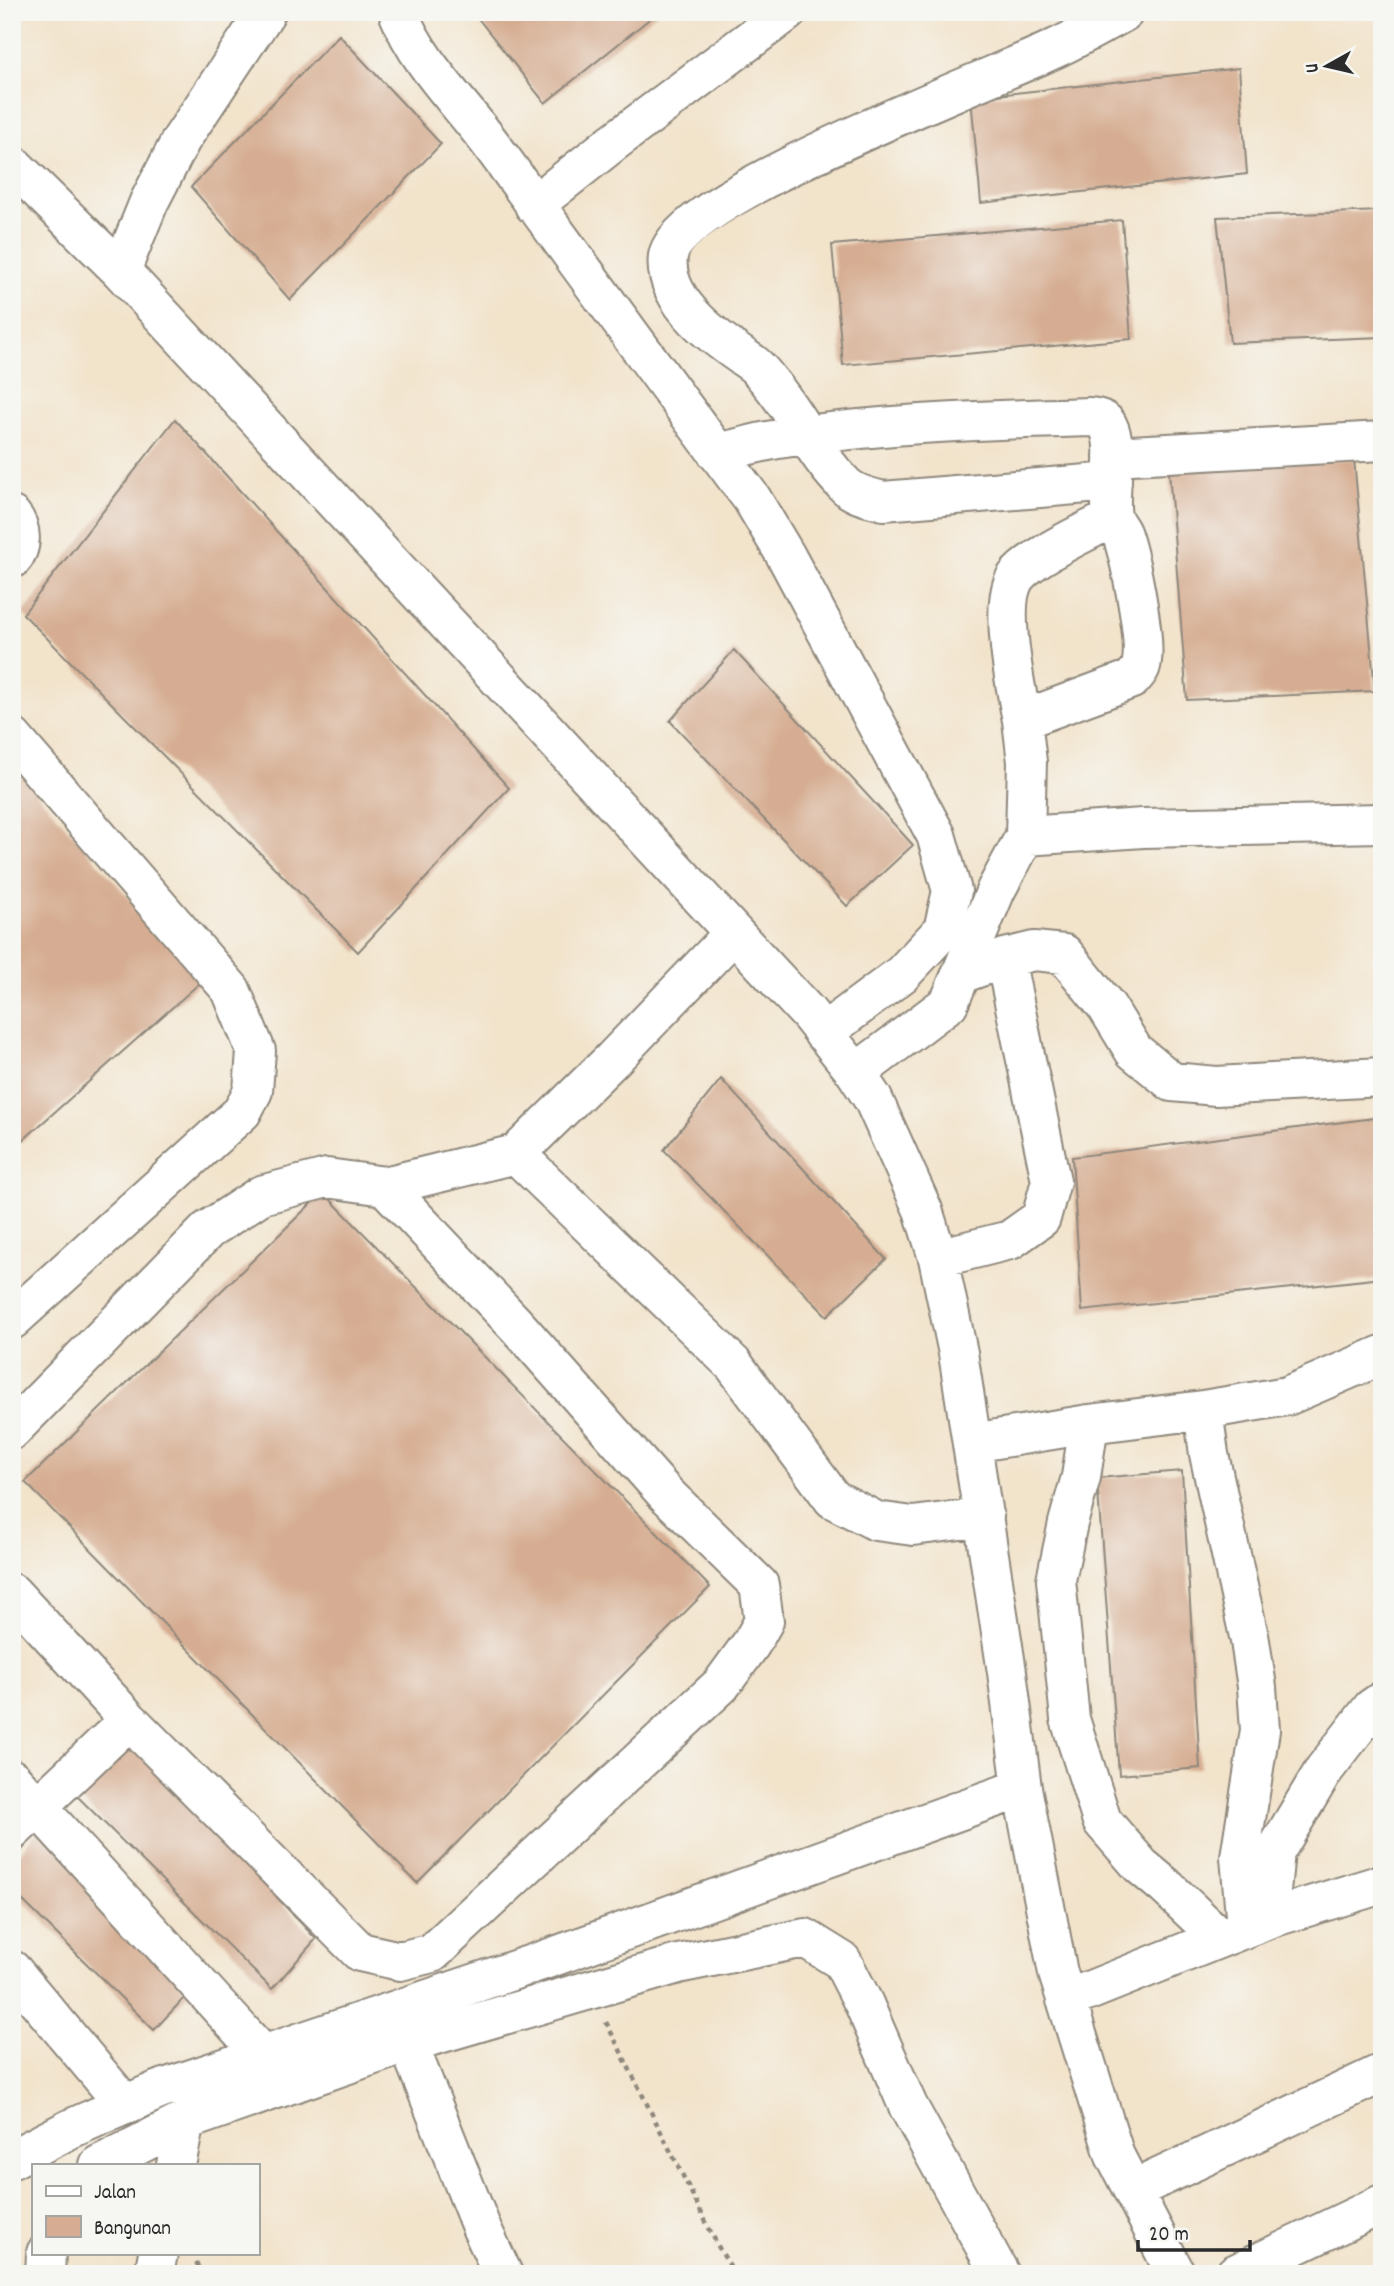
<svg xmlns="http://www.w3.org/2000/svg" width="1394" height="2286" font-family="Dekko,sans-serif">
<style>
.building{fill:#d6ad92}
.lines{fill:none;stroke-linecap:round;stroke-linejoin:round}
.minor-casing{stroke:#8e877b;stroke-width:42}
.path{stroke:#8e877b;stroke-width:4.5;stroke-dasharray:5 5;stroke-linecap:butt}
.minor{stroke:#fff;stroke-width:38}
</style>
<rect width="100%" height="100%" fill="#f6f6f2"/>
<filter id="ink" filterUnits="userSpaceOnUse"><feTurbulence type="fractalNoise" baseFrequency=".0143" numOctaves="2"/><feDisplacementMap in="SourceGraphic" scale="14" xChannelSelector="R" yChannelSelector="G"/><feConvolveMatrix kernelMatrix="1 2 1 2 8 2 1 2 1" color-interpolation-filters="sRGB"/></filter>
<filter id="wash" filterUnits="userSpaceOnUse"><feTurbulence type="fractalNoise" baseFrequency=".00686" numOctaves="4" result="noise"/><feDisplacementMap in="SourceGraphic" scale="28" xChannelSelector="R" yChannelSelector="G"/><feGaussianBlur stdDeviation="1.57" result="paint"/><feColorMatrix in="noise" values="0 0 0 0 0 0 0 0 0 0 0 0 0 0 0 0 0 1.4 0 .05"/><feComposite in="paint" operator="in"/></filter>
<g filter="url(#wash)">
<rect width="100%" height="100%" fill="#f2e3cb"/>
<g id="blocks">
<!-- building -->
<path class="building" d="M 473,12 L 658,12 L 545,103 Z
M 339,35 L 441,144 L 290,300 L 191,187 Z
M 1239,68 L 1247,174 L 981,203 L 971,98 Z
M 1382,211 L 1382,337 L 1230,343 L 1217,217 Z
M 1122,220 L 1131,339 L 843,365 L 832,245 Z
M 175,419 L 509,788 L 358,952 L 23,614 Z
M 1354,459 L 1375,691 L 1187,700 L 1169,471 Z
M 734,650 L 913,845 L 847,906 L 670,721 Z
M 12,765 L 202,981 L 12,1150 Z
M 721,1079 L 886,1259 L 827,1316 L 664,1150 Z
M 1382,1117 L 1382,1278 L 1082,1311 L 1072,1157 Z
M 323,1192 L 710,1587 L 417,1883 L 25,1482 Z
M 1182,1471 L 1200,1768 L 1119,1775 L 1097,1478 Z
M 128,1739 L 316,1939 L 272,1989 L 77,1796 Z
M 40,1828 L 189,1993 L 154,2030 L 12,1890 L 12,1862 Z"/>
</g>
</g>
<g filter="url(#ink)">
<use href="#blocks" fill-opacity="0" stroke="#8e877b" stroke-width="2"/>
<g class="lines">
<!-- minor casing -->
<g class="minor-casing">
<path id="minor" d="M 398,12 C 419,65 460,102 493,147 C 579,264 664,382 752,499 L 786,556 L 936,835 L 952,891 L 943,930 L 902,974 L 823,1033
M 12,164 L 121,271 L 808,1013 L 856,1073 L 873,1099 L 923,1210 L 938,1258 L 958,1353 L 1007,1672 L 1022,1788 L 1058,1973 L 1115,2156 L 1176,2274
M 534,205 L 611,144 L 787,12
M 121,271 L 149,202 L 181,140 L 266,12
M 717,453 C 740,448 762,441 785,438 C 887,423 988,420 1090,417 C 1097,418 1105,419 1108,426 C 1120,449 1107,491 1112,516 C 1113,523 1120,528 1122,535 C 1130,559 1148,643 1141,666 C 1140,671 1135,675 1132,679 L 1022,720 L 1027,762 L 1025,836 L 996,890 L 949,1003 L 856,1073
M 1113,456 L 1382,441
M 1112,482 L 883,501 C 869,497 855,495 845,485 C 818,459 797,416 773,386 C 766,378 760,369 752,363 C 719,341 662,302 668,256 C 676,197 994,78 1054,49 C 1078,38 1101,25 1124,12
M 12,516 C 22,528 23,547 12,559
M 1022,720 C 1016,690 998,603 1016,577 C 1032,556 1087,532 1112,518
M 12,737 L 231,990 L 256,1051 L 253,1091 L 242,1112 L 12,1320
M 1025,836 L 1143,828 L 1382,823
M 961,974 L 1005,958 L 1034,951 L 1064,954 L 1107,1007 L 1134,1051 L 1172,1082 L 1216,1086 L 1382,1077
M 516,1154 L 734,1365 L 833,1499 L 876,1521 L 913,1526 L 984,1517
M 938,1258 L 1010,1240 L 1041,1218 L 1051,1181 L 1005,958
M 1203,1410 L 1209,1454 L 1250,1641 L 1257,1687 L 1260,1730 L 1240,1857 L 1246,1927
M 1089,1424 L 1081,1477 L 1068,1523 L 1056,1580 L 1070,1719 L 1102,1821 L 1141,1866 L 1165,1886 L 1220,1938
M 12,1430 L 208,1230 L 261,1195 L 327,1178 L 385,1186 L 516,1154 L 613,1059 L 734,933
M 972,1443 L 1089,1424 L 1203,1410 L 1287,1396 L 1382,1355
M 12,1593 L 129,1720 L 360,1952 L 400,1961 L 432,1953 L 721,1685 L 751,1644 L 764,1621 L 759,1585 L 666,1494 L 518,1327 L 385,1186
M 12,1779 L 263,2055
M 12,1831 L 129,1720
M 1268,1919 L 1275,1852 L 1324,1770 L 1372,1708 L 1382,1701
M 12,1970 L 125,2105
M 1066,2000 L 1268,1919 L 1382,1884
M 408,2043 L 481,2227 L 503,2274
M 12,2159 L 72,2128 L 159,2090 L 550,1958 L 1022,1788
M 99,2165 L 185,2121 L 408,2043 L 678,1964 L 805,1938 L 842,1961 L 864,2004 L 908,2106 L 1000,2274
M 176,2165 L 185,2121
M 1133,2190 L 1382,2073
M 45,2274 L 46,2253
M 154,2274 L 158,2253
M 1235,2274 L 1382,2204"/>
</g>
<!-- path -->
<path class="path" d="M 606,2022 L 720,2250 L 735,2274
M 196,2263 L 203,2274"/>
<!-- minor -->
<use href="#minor" class="minor"/>
</g>
</g>
<!-- margin -->
<rect width="1394" height="2286" fill="none" stroke="#f6f6f2" stroke-width="42"/>
<!-- legend -->
<rect x="32" y="2164" width="228" height="91" fill="#f6f6f2" stroke="#a5a5a2" stroke-width="2"/>
<rect x="46" y="2186" width="35" height="10" fill="#ffffff" stroke="#a5a5a2" stroke-width="2"/>
<text x="94" y="2198" font-size="21" fill="#2b2b2b">Jalan</text>
<rect x="46" y="2216" width="35" height="21" fill="#d6ad92" stroke="#a5a5a2" stroke-width="2"/>
<text x="94" y="2234" font-size="21" fill="#2b2b2b">Bangunan</text>
<!-- north arrow -->
<g transform="translate(1327 66) rotate(262)" stroke="#f6f6f2" stroke-width="5" paint-order="stroke">
<path d="M0-5L12 26L0 18L-12 26Z" fill="#2b2b2b"/>
<text y="-10" font-size="19" font-weight="bold" text-anchor="middle" fill="#2b2b2b">U</text>
</g>
<!-- scale -->
<path d="M1138 2240v10h112v-10" fill="none" stroke="#2b2b2b" stroke-width="3.5"/>
<text x="1149" y="2240" font-size="21" fill="#2b2b2b" stroke="#f6f6f2" stroke-width="5" paint-order="stroke">20 m</text>
</svg>
